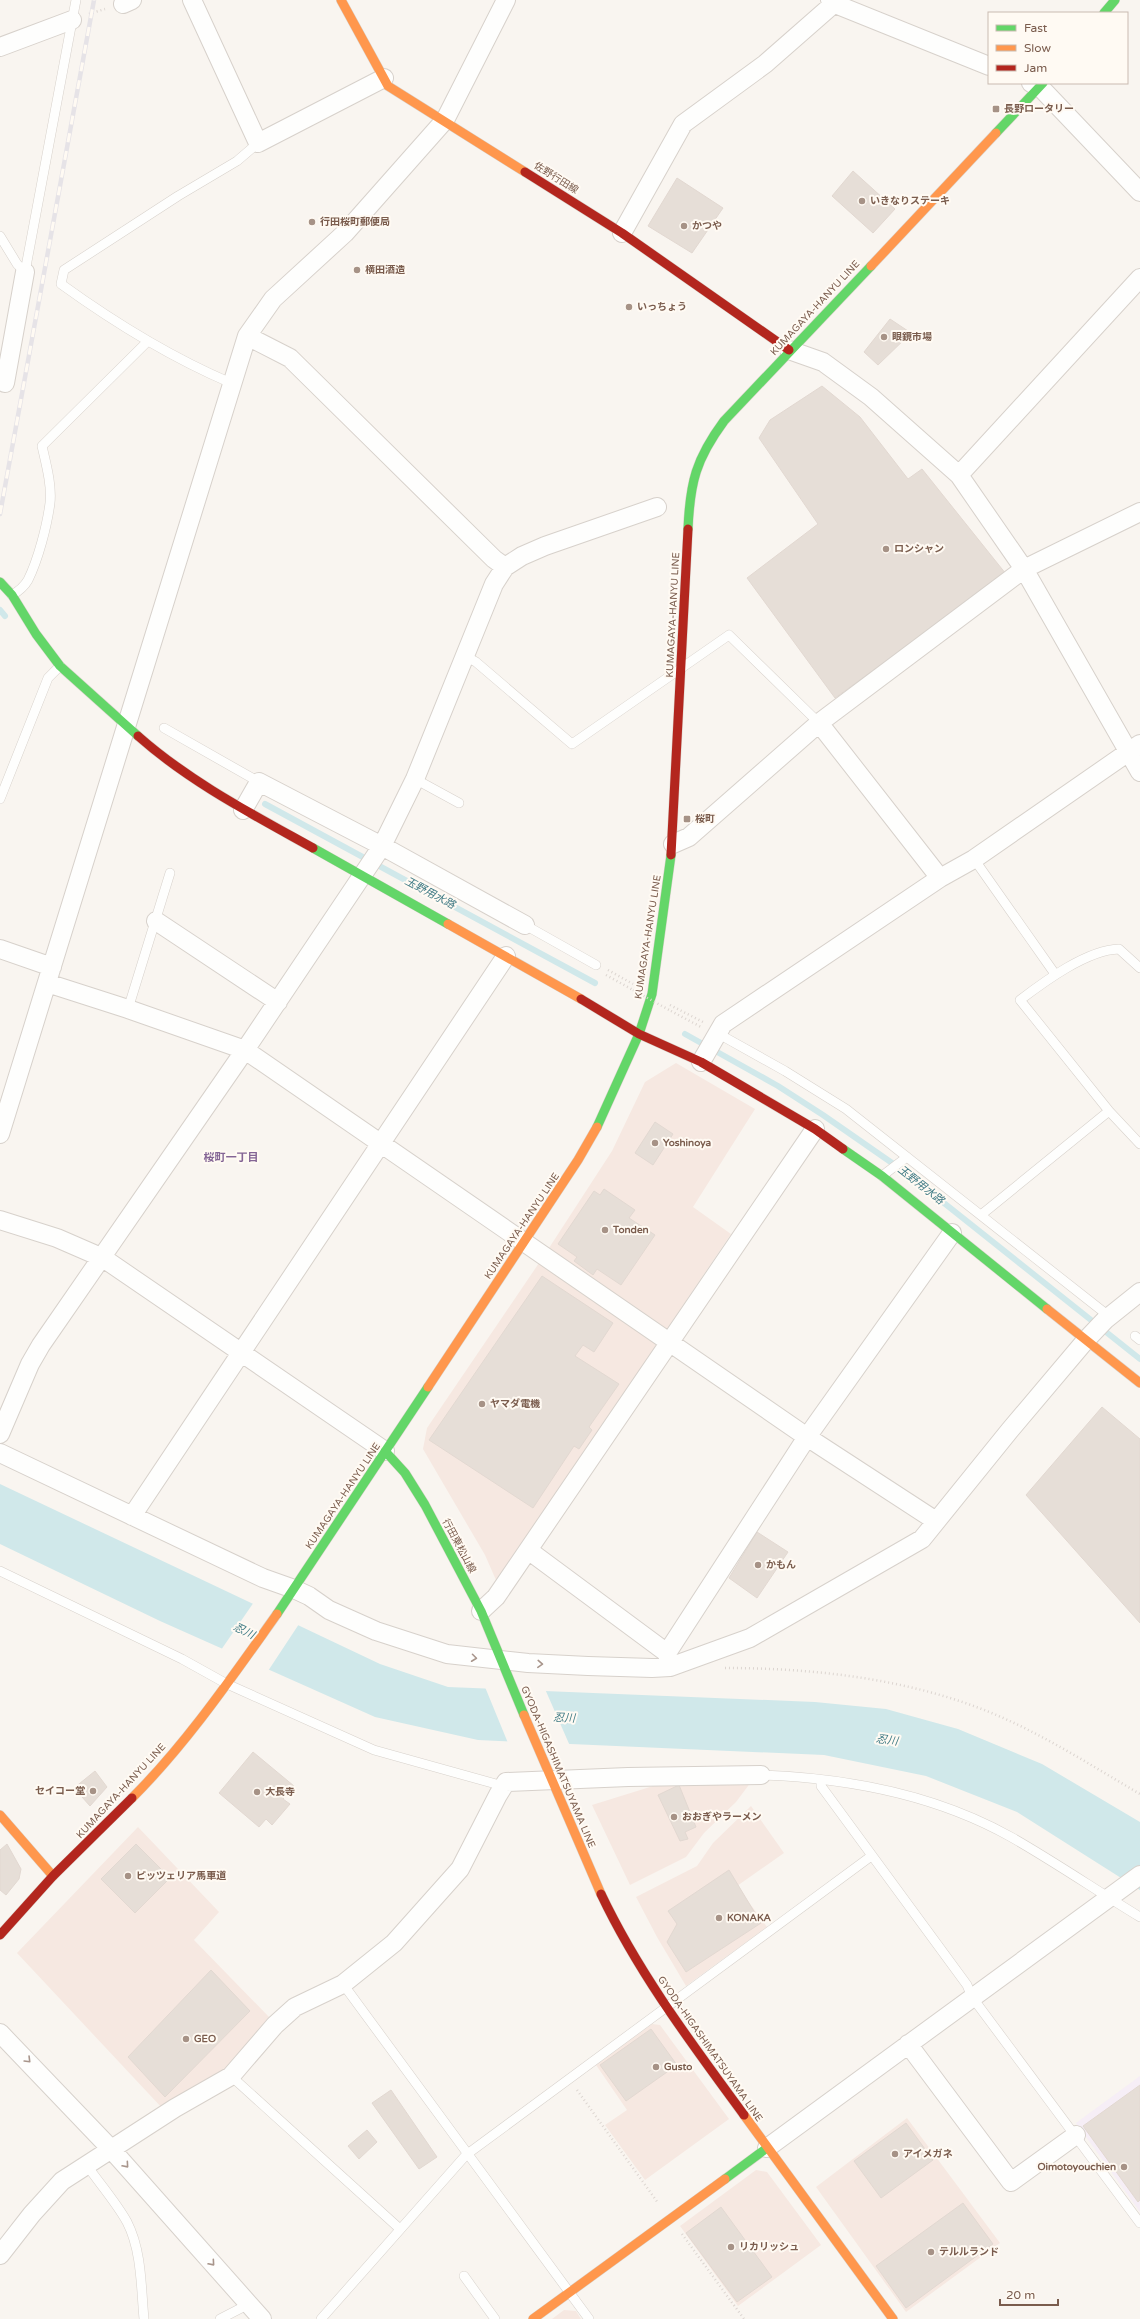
<svg xmlns="http://www.w3.org/2000/svg" width="1140" height="2319" font-family="'Varela Round','Noto Sans JP',sans-serif">
<style>
.commercial{fill:#f6e8e1}
.education{fill:#f6eef6}
.water{fill:#d0e8ea}
.pier{fill:#f9f5f0}
.lines{fill:none;stroke-linecap:round;stroke-linejoin:round}
.stream{stroke:#d0e8ea;stroke-width:6}
.building{fill:#e6ded7;stroke:#e2d8d1}
.lane-casing{stroke:#d7d1cb;stroke-width:10}
.street-casing{stroke:#d7d1cb;stroke-width:20}
.fast-casing{stroke:#d9d2cb;stroke-width:10}
.slow-casing{stroke:#d9d2cb;stroke-width:10}
.jam-casing{stroke:#d9d2cb;stroke-width:10}
.path{stroke:#dcd5d0;stroke-width:2.5;stroke-dasharray:1 3;stroke-linecap:butt}
.lane{stroke:#fefefd;stroke-width:9}
.street{stroke:#fefefd;stroke-width:18}
.fast{stroke:#63d668;stroke-width:9}
.slow{stroke:#ff974d;stroke-width:9}
.jam{stroke:#b3261e;stroke-width:9}
.rail-casing{stroke:#e6e3e7;stroke-width:4.5}
.rail{stroke:#fffaf3;stroke-width:3;stroke-dasharray:9;stroke-linecap:butt}
.path-bridge{stroke:#dcd5d0;stroke-width:2.5;stroke-dasharray:1 3;stroke-linecap:butt}
.oneway{stroke:#a8958b}
.poi-dot{fill:#a69286;stroke:#fffaf3;stroke-width:1.5}
.labels{text-anchor:middle;dominant-baseline:central;stroke-width:4;stroke-linejoin:round;paint-order:stroke}
.poi-label{font-size:10px;font-weight:bold;fill:#7a5c4d;stroke:#fffaf3;text-anchor:start}
.street-label{font-size:10px;fill:#7a5c4d;stroke:#fffaf3}
.water-label{font-size:11px;font-style:italic;fill:#427c86;stroke:#fffaf3}
.neighbourhood-label{font-size:11px;font-weight:bold;fill:#846595;stroke:#fffaf3}
</style>
<rect width="100%" height="100%" fill="#f9f5f0"/>
<!-- commercial -->
<path class="commercial" d="M 676,1063 L 755,1109 L 693,1207 L 731,1234 L 667,1329 L 549,1248 L 612,1151 L 645,1082 Z
M 539,1263 L 654,1341 L 656,1348 L 496,1580 L 485,1555 L 423,1449 L 427,1428 Z
M 666,1782 L 751,1782 L 736,1802 L 704,1833 L 686,1857 L 630,1885 L 592,1805 Z
M 751,1806 L 784,1853 L 737,1886 L 767,1927 L 686,1986 L 657,1937 L 636,1897 L 697,1866 L 713,1843 Z
M 138,1827 L 219,1912 L 194,1940 L 269,2017 L 236,2061 L 224,2072 L 163,2109 L 17,1953 Z
M 652,2024 L 660,2025 L 729,2119 L 645,2180 L 605,2125 L 627,2110 L 596,2065 Z
M 907,2118 L 1000,2243 L 906,2312 L 816,2187 Z
M 756,2170 L 767,2172 L 821,2245 L 738,2306 L 680,2226 Z
M 564,2310 L 576,2311 L 581,2319 L 552,2319 Z"/>
<!-- education -->
<path class="education" d="M 1140,2076 L 1140,2212 L 1076,2123 Z"/>
<!-- water -->
<path class="water" d="M 0,1484 L 380,1664 L 448,1687 L 815,1702 L 886,1709 L 958,1729 L 1042,1764 L 1140,1822 L 1140,1890 L 1017,1812 L 926,1776 L 824,1755 L 478,1740 L 375,1717 L 160,1621 L 0,1544 Z"/>
<!-- pier -->
<path class="pier" d="M 254,1602 L 299,1624 L 268,1671 L 221,1650 Z
M 485,1687 L 545,1689 L 570,1746 L 508,1743 Z"/>
<g class="lines">
<!-- stream -->
<path class="stream" d="M 0,610 L 5,616
M 265,804 L 595,983
M 685,1034 L 778,1086 L 823,1115 L 905,1172 L 1140,1359"/>
</g>
<!-- building -->
<path class="building" d="M 853,171 L 895,209 L 873,233 L 832,196 Z
M 677,178 L 723,208 L 692,253 L 648,226 Z
M 890,319 L 911,333 L 878,365 L 864,352 Z
M 822,386 L 860,417 L 908,479 L 922,469 L 1006,574 L 835,698 L 747,578 L 818,524 L 759,438 L 770,420 Z
M 655,1122 L 673,1134 L 653,1165 L 635,1153 Z
M 604,1189 L 635,1210 L 629,1218 L 655,1235 L 621,1285 L 597,1269 L 593,1275 L 574,1261 L 577,1257 L 558,1244 L 594,1191 L 600,1195 Z
M 542,1276 L 613,1323 L 594,1352 L 583,1345 L 575,1356 L 619,1384 L 589,1427 L 592,1430 L 579,1449 L 574,1446 L 533,1508 L 429,1440 Z
M 1102,1407 L 1140,1439 L 1140,1623 L 1026,1495 Z
M 757,1532 L 788,1552 L 757,1598 L 729,1578 Z
M 253,1752 L 294,1786 L 283,1799 L 290,1804 L 272,1825 L 266,1819 L 259,1827 L 219,1793 Z
M 95,1771 L 107,1787 L 90,1806 L 74,1788 Z
M 679,1785 L 696,1827 L 685,1832 L 688,1839 L 680,1841 L 658,1795 Z
M 7,1844 L 21,1869 L 19,1879 L 6,1895 L 0,1890 L 0,1850 Z
M 136,1844 L 170,1878 L 135,1913 L 101,1879 Z
M 729,1870 L 761,1923 L 686,1972 L 667,1942 L 677,1924 L 668,1911 Z
M 211,1970 L 250,2011 L 165,2097 L 128,2057 Z
M 651,2029 L 677,2065 L 626,2101 L 600,2065 Z
M 1140,2085 L 1140,2200 L 1138,2202 L 1083,2126 Z
M 391,2090 L 437,2157 L 419,2169 L 372,2103 Z
M 906,2123 L 933,2160 L 881,2198 L 854,2161 Z
M 367,2130 L 377,2142 L 359,2159 L 348,2146 Z
M 963,2203 L 993,2244 L 906,2308 L 876,2266 Z
M 721,2207 L 772,2277 L 737,2302 L 686,2233 Z"/>
<g class="lines">
<!-- lane casing -->
<g class="lane-casing">
<path id="lane" d="M 0,236 L 17,264 L 25,272
M 25,272 L 76,0
M 231,383 C 170,357 115,323 61,284 L 64,270 L 178,196 L 237,161 L 258,143
M 12,595 C 19,591 24,587 28,580 C 38,560 47,526 50,503 C 52,485 46,464 42,446 L 148,341
M 465,656 L 476,662 L 572,744 L 729,635 L 819,723
M 164,728 L 259,782
M 415,779 L 459,803
M 0,799 L 48,678 L 60,666
M 974,859 L 1055,974
M 525,925 L 596,965
M 1140,968 L 1119,949 C 1087,950 1045,981 1020,1000 L 1109,1111 L 1140,1144
M 128,1009 L 170,873
M 717,1033 L 785,1071 L 846,1109 L 1110,1317
M 882,1176 L 907,1157
M 981,1215 L 1109,1111
M 1135,1336 L 1140,1340
M 0,1571 L 182,1659 L 227,1684 L 374,1750 L 503,1786
M 761,1775 C 847,1778 936,1795 1011,1837 C 1055,1862 1097,1891 1140,1917
M 821,1780 L 821,1786 L 967,1985 L 972,1997 L 1140,2223
M 343,1984 L 589,2319
M 231,2076 L 400,2229
M 86,2164 C 99,2183 116,2202 127,2222 C 142,2251 141,2288 144,2319
M 464,2276 L 495,2319
M 220,2319 L 249,2304
M 321,2319 L 466,2155 L 870,1857"/>
</g>
<!-- street casing -->
<g class="street-casing">
<path id="street" d="M 192,0 L 258,143 L 384,78
M 830,0 L 835,4 L 989,66
M 123,4 L 132,0
M 0,47 L 72,20
M 1031,83 L 1040,87 L 1140,192
M 622,233 L 683,124 L 765,64 L 838,0
M 247,336 L 290,358 L 494,559 L 505,567
M 789,350 L 823,362 L 871,397 L 959,475 L 1024,569 L 1140,772
M 5,383 L 25,272
M 959,475 L 1140,278
M 819,723 L 940,878
M 243,810 L 259,782 L 382,846 L 525,925
M 673,844 L 689,837 L 819,723 L 1024,569 L 1140,512
M 156,921 L 278,1002
M 0,949 L 52,967
M 47,983 L 128,1009 L 245,1050 L 807,1437 L 936,1521
M 701,1062 L 723,1024 L 940,878 L 974,859 L 1140,744
M 0,1134 L 247,336 L 273,299 L 345,233 L 445,120 L 506,0
M 0,1220 L 57,1238 L 103,1258 L 385,1451
M 0,1434 L 30,1364 L 41,1345 L 245,1050 L 382,846 L 415,779 L 494,584 L 505,567 L 522,556 L 545,546 L 657,507
M 0,1453 L 263,1578 L 294,1589 L 309,1596 L 329,1610 L 376,1631 L 447,1654 L 528,1663 L 588,1666 L 652,1668 L 670,1667 L 750,1638 L 922,1539 L 1010,1430 L 1086,1340 L 1105,1320 L 1140,1292
M 132,1516 L 506,956
M 528,1550 L 667,1653
M 481,1611 L 496,1597 L 815,1129
M 670,1667 L 667,1653 L 807,1437 L 952,1233
M 0,2033 L 111,2149 L 262,2319
M 908,2044 L 1011,2182 L 1076,2135
M 767,2148 L 1140,1875
M 0,2255 L 32,2214 L 62,2181 L 175,2108 L 231,2076 L 275,2025 L 295,2007 L 343,1984 L 394,1943 L 460,1869 L 498,1795 L 506,1782 L 628,1777 L 761,1775"/>
</g>
<!-- fast casing -->
<g class="fast-casing">
<path id="fast" d="M 1104,13 L 1115,0
M 996,133 L 1043,83
M 688,529 C 690,482 696,459 724,421 L 871,266
M 0,582 L 12,595 L 36,634 L 60,666 L 138,736
M 313,848 L 448,924
M 597,1127 L 639,1034 L 652,994 L 671,855
M 843,1149 L 882,1176 L 1047,1309
M 385,1451 L 405,1473 L 425,1505 L 481,1611 L 524,1715
M 277,1614 L 428,1387
M 725,2179 L 767,2148"/>
</g>
<!-- slow casing -->
<g class="slow-casing">
<path id="slow" d="M 341,0 L 388,86 L 525,172
M 871,266 L 996,133
M 448,924 L 581,999
M 1047,1309 L 1140,1383
M 428,1387 L 578,1160 L 597,1127
M 524,1715 L 601,1894
M 132,1798 C 187,1743 232,1677 277,1614
M 0,1815 L 53,1876
M 744,2115 L 893,2319
M 533,2319 L 725,2179"/>
</g>
<!-- jam casing -->
<g class="jam-casing">
<path id="jam" d="M 525,172 L 622,233 L 789,350
M 138,736 C 190,782 252,814 313,848
M 671,855 L 688,529
M 581,999 L 639,1034 L 701,1062 L 815,1129 L 843,1149
M 601,1894 C 639,1974 692,2044 744,2115
M 0,1935 L 53,1876 L 132,1798"/>
</g>
<!-- path -->
<path class="path" d="M 89,14 L 105,9
M 608,970 L 633,984
M 606,975 L 633,990
M 670,1005 L 703,1022
M 671,1011 L 701,1027
M 725,1668 C 815,1668 911,1679 994,1714 C 1046,1736 1092,1766 1140,1794
M 577,2090 L 658,2203
M 682,2234 L 744,2319"/>
<!-- lane -->
<use href="#lane" class="lane"/>
<!-- street -->
<use href="#street" class="street"/>
<!-- fast -->
<use href="#fast" class="fast"/>
<!-- slow -->
<use href="#slow" class="slow"/>
<!-- jam -->
<use href="#jam" class="jam"/>
<!-- rail casing -->
<g class="rail-casing">
<path id="rail" d="M 0,514 L 94,0"/>
</g>
<!-- rail -->
<use href="#rail" class="rail"/>
<!-- path-bridge -->
<path class="path-bridge" d="M 633,990 L 671,1011"/>
</g>
<!-- one-way arrows -->
<defs><path id="oneway-chevron" d="M-2-3.5L2.5 0L-2 3.5" fill="none" stroke-width="1.6" stroke-linecap="round" stroke-linejoin="round"/></defs>
<g class="oneway">
<use href="#oneway-chevron" transform="translate(474 1658) rotate(7)"/>
<use href="#oneway-chevron" transform="translate(540 1664) rotate(3)"/>
<use href="#oneway-chevron" transform="translate(28 2060) rotate(45)"/>
<use href="#oneway-chevron" transform="translate(126 2165) rotate(49)"/>
<use href="#oneway-chevron" transform="translate(212 2263) rotate(49)"/>
</g>
<!-- markers -->
<g class="poi-dot">
<rect x="992" y="105" width="8" height="8" rx="2"/>
<circle cx="862" cy="201" r="4"/>
<circle cx="312" cy="222" r="4"/>
<circle cx="684" cy="226" r="4"/>
<circle cx="357" cy="270" r="4"/>
<circle cx="629" cy="307" r="4"/>
<circle cx="884" cy="337" r="4"/>
<circle cx="886" cy="549" r="4"/>
<rect x="683" y="815" width="8" height="8" rx="2"/>
<circle cx="655" cy="1143" r="4"/>
<circle cx="605" cy="1230" r="4"/>
<circle cx="482" cy="1404" r="4"/>
<circle cx="758" cy="1565" r="4"/>
<circle cx="93" cy="1791" r="4"/>
<circle cx="257" cy="1792" r="4"/>
<circle cx="674" cy="1817" r="4"/>
<circle cx="128" cy="1876" r="4"/>
<circle cx="719" cy="1918" r="4"/>
<circle cx="186" cy="2039" r="4"/>
<circle cx="656" cy="2067" r="4"/>
<circle cx="895" cy="2154" r="4"/>
<circle cx="1124" cy="2167" r="4"/>
<circle cx="731" cy="2247" r="4"/>
<circle cx="931" cy="2252" r="4"/>
</g>
<g class="labels">
<!-- poi labels -->
<g class="poi-label">
<text x="1004" y="109">長野ロータリー</text>
<text x="870" y="201">いきなりステーキ</text>
<text x="320" y="222">行田桜町郵便局</text>
<text x="692" y="226">かつや</text>
<text x="365" y="270">横田酒造</text>
<text x="637" y="307">いっちょう</text>
<text x="892" y="337">眼鏡市場</text>
<text x="894" y="549">ロンシャン</text>
<text x="695" y="819">桜町</text>
<text x="663" y="1143">Yoshinoya</text>
<text x="613" y="1230">Tonden</text>
<text x="490" y="1404">ヤマダ電機</text>
<text x="766" y="1565">かもん</text>
<text x="85" y="1791" text-anchor="end">セイコー堂</text>
<text x="265" y="1792">大長寺</text>
<text x="682" y="1817">おおぎやラーメン</text>
<text x="136" y="1876">ピッツェリア馬車道</text>
<text x="727" y="1918">KONAKA</text>
<text x="194" y="2039">GEO</text>
<text x="664" y="2067">Gusto</text>
<text x="903" y="2154">アイメガネ</text>
<text x="1116" y="2167" text-anchor="end">Oimotoyouchien</text>
<text x="739" y="2247">リカリッシュ</text>
<text x="939" y="2252">テルルランド</text>
</g>
<!-- street labels -->
<g class="street-label">
<text transform="translate(556 178) rotate(32)">佐野行田線</text>
<text transform="translate(815 308) rotate(-47)">KUMAGAYA-HANYU LINE</text>
<text transform="translate(673 615) rotate(-87)">KUMAGAYA-HANYU LINE</text>
<text transform="translate(648 937) rotate(-81)">KUMAGAYA-HANYU LINE</text>
<text transform="translate(522 1226) rotate(-56)">KUMAGAYA-HANYU LINE</text>
<text transform="translate(343 1496) rotate(-56)">KUMAGAYA-HANYU LINE</text>
<text transform="translate(459 1546) rotate(62)">行田東松山線</text>
<text transform="translate(558 1767) rotate(67)">GYODA-HIGASHIMATSUYAMA LINE</text>
<text transform="translate(121 1791) rotate(-47)">KUMAGAYA-HANYU LINE</text>
<text transform="translate(710 2049) rotate(55)">GYODA-HIGASHIMATSUYAMA LINE</text>
</g>
<!-- water labels -->
<g class="water-label">
<text transform="translate(430 893) rotate(28)">玉野用水路</text>
<text transform="translate(921 1185) rotate(38)">玉野用水路</text>
<text transform="translate(244 1631) rotate(26)">忍川</text>
<text transform="translate(564 1718) rotate(2)">忍川</text>
<text transform="translate(887 1740) rotate(8)">忍川</text>
</g>
<!-- neighbourhood labels -->
<g class="neighbourhood-label">
<text x="231" y="1157">桜町一丁目</text>
</g>
</g>
<!-- legend -->
<rect x="988" y="12" width="140" height="72" fill="#fffaf3" stroke="#cabbb1"/>
<rect x="996" y="25" width="20" height="6" fill="#63d668" stroke="#cabbb1"/>
<text x="1024" y="32" font-size="12" fill="#7a5c4d">Fast</text>
<rect x="996" y="45" width="20" height="6" fill="#ff974d" stroke="#cabbb1"/>
<text x="1024" y="52" font-size="12" fill="#7a5c4d">Slow</text>
<rect x="996" y="65" width="20" height="6" fill="#b3261e" stroke="#cabbb1"/>
<text x="1024" y="72" font-size="12" fill="#7a5c4d">Jam</text>
<!-- scale -->
<path d="M1000 2299v6h58v-6" fill="none" stroke="#7a5c4d" stroke-width="2"/>
<text x="1006" y="2299" font-size="12" fill="#7a5c4d" stroke="#fffaf3" stroke-width="3" paint-order="stroke">20 m</text>
</svg>
